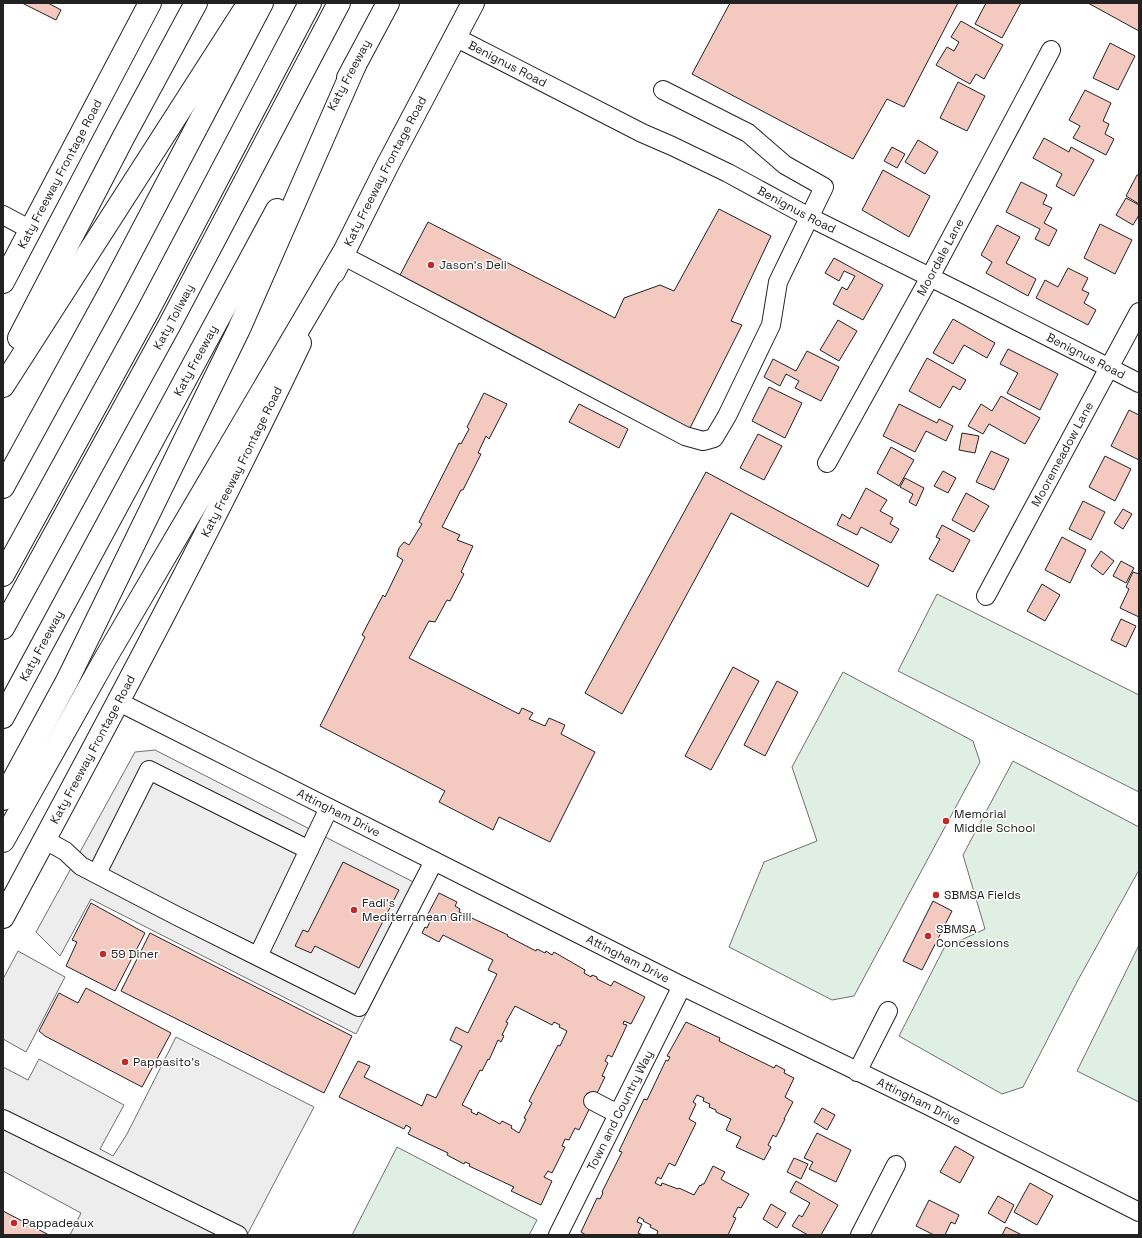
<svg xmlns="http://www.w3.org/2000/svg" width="1142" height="1238" font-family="'Space Grotesk',sans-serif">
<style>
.green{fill:#e0efe3;stroke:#6f6f6f}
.parking{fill:#ededed;stroke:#6f6f6f}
.building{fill:#f3c9c0;stroke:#222;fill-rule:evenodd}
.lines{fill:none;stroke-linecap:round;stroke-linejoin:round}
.minor-casing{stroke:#222;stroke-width:20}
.major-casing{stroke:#222;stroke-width:24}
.highway-casing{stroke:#222;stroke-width:24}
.minor{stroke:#fff;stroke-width:18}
.major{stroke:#fff;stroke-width:22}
.highway{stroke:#fff;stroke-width:22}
.poi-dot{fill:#c62828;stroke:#fff;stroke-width:1.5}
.labels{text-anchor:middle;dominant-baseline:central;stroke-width:3;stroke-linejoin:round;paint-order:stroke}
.street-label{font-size:12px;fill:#222;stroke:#fff}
.poi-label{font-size:12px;fill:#222;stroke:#fff;text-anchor:start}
</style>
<rect width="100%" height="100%" fill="#fff"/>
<!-- green -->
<path class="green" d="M 937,594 L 1139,695 L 1139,792 L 898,671 Z
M 843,672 L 973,741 L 980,762 L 854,996 L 832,1000 L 729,947 L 764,862 L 817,841 L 792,767 Z
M 1013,761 L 1139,827 L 1139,870 L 1078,980 L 1023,1087 L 1002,1094 L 899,1036 L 944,948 L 985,929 L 963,855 Z
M 1139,945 L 1139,1102 L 1077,1071 Z
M 397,1147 L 537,1220 L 529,1235 L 352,1235 Z"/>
<!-- parking -->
<path class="parking" d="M 155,750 L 429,890 L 356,1034 L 91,899 L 60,956 L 36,932 L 135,752 Z
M 18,951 L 65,977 L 26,1052 L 3,1039 L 3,979 Z
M 176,1037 L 314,1107 L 247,1235 L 70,1235 L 81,1213 L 3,1171 L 3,1067 L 28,1080 L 39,1059 L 124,1105 L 100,1149 L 113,1156 L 127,1134 Z"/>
<!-- building -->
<path class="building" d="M 22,3 L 48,3 L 61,10 L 56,20 Z
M 730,3 L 958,3 L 904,107 L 887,99 L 853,159 L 692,74 Z
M 986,3 L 1021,3 L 1002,38 L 975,24 Z
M 1088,3 L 1139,3 L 1139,31 Z
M 961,21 L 1003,45 L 984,79 L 976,74 L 970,84 L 936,65 L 947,47 L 954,51 L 959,42 L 951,37 Z
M 1110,43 L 1135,56 L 1118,90 L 1093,78 Z
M 958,82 L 985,96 L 967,131 L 940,118 Z
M 1085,90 L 1111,103 L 1103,121 L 1109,124 L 1105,134 L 1114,139 L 1106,155 L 1073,138 L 1080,126 L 1069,120 Z
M 1044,138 L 1069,152 L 1071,147 L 1094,160 L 1074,196 L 1056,186 L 1062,174 L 1033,158 Z
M 918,140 L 938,152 L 925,174 L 905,162 Z
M 892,147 L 905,154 L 897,168 L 884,161 Z
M 883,170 L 930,196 L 909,237 L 862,210 Z
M 1137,175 L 1139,175 L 1139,204 L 1126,196 Z
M 1021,182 L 1047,195 L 1043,204 L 1052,208 L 1044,223 L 1057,230 L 1049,246 L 1035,239 L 1040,229 L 1006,212 Z
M 1126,198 L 1139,205 L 1139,215 L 1133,225 L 1116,215 Z
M 719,209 L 771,236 L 731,321 L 742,325 L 689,430 L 587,378 L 587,374 L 399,277 L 428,222 L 615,318 L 624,298 L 660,285 L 674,291 Z
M 1100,224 L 1132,240 L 1115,274 L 1084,258 Z
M 997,225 L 1020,237 L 1006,263 L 1036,279 L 1028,296 L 986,273 L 992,262 L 981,255 Z
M 834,258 L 883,285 L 863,320 L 833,304 L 842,287 L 847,290 L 855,276 L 844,271 L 839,281 L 825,273 Z
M 1068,268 L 1088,278 L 1082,290 L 1089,293 L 1084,303 L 1096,310 L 1088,325 L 1036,298 L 1045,280 L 1058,287 Z
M 953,319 L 995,343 L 987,358 L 964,345 L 953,364 L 933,353 Z
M 838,320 L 857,331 L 839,361 L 820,350 Z
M 1008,349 L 1058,374 L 1040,410 L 1007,393 L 1018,373 L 1000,364 Z
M 807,351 L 839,367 L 821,401 L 795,388 L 799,381 L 786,374 L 780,386 L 764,377 L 773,359 L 796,371 Z
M 927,358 L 966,380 L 960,390 L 953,386 L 940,408 L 909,391 Z
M 769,387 L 802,403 L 785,438 L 752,421 Z
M 484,393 L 507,404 L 489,439 L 486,436 L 478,453 L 481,454 L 463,490 L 461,490 L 442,527 L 460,535 L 457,540 L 473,546 L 461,572 L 464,574 L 450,601 L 447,600 L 435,622 L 429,621 L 409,658 L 519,714 L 522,708 L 533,713 L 529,719 L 545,726 L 549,718 L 565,725 L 561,734 L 595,752 L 550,842 L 499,817 L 493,830 L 439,802 L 445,791 L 320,726 L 365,637 L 362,635 L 383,595 L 385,597 L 403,560 L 397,556 L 399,548 L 404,542 L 409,545 L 422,524 L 419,522 L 459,443 L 461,444 L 469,429 L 467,427 Z
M 1001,396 L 1040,418 L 1025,444 L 989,424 L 983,434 L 968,426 L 981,404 L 992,411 Z
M 579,404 L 628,429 L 619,448 L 569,422 Z
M 899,404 L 937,423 L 939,419 L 953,426 L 946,441 L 926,431 L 915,452 L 883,436 Z
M 1129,410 L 1139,415 L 1139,460 L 1111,446 Z
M 962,433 L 979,436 L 975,453 L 959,450 Z
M 758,434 L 782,446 L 764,480 L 740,468 Z
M 891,447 L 914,460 L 899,486 L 877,473 Z
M 991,451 L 1009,459 L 994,490 L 976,482 Z
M 1105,456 L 1131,469 L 1115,501 L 1089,487 Z
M 943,471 L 956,478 L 948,493 L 934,486 Z
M 706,472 L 879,565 L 868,587 L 731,513 L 622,714 L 585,693 Z
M 905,478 L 924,488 L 916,506 L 909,502 L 913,494 L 900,487 Z
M 866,488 L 887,500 L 880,511 L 893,518 L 890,524 L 899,529 L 891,543 L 861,527 L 857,535 L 837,525 L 842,514 L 850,519 Z
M 966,493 L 989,506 L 974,532 L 952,520 Z
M 1083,501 L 1105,512 L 1091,540 L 1069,529 Z
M 1123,509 L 1132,514 L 1123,529 L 1114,523 Z
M 942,525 L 970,540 L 953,572 L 929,559 L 940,539 L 936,537 Z
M 1062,537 L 1086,550 L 1070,583 L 1045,570 Z
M 1101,551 L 1114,561 L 1103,575 L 1091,566 Z
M 1121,561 L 1134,568 L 1126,583 L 1113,576 Z
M 1133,572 L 1139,574 L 1139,617 L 1120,608 L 1129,589 L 1126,587 Z
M 1042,584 L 1060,595 L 1045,621 L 1027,611 Z
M 1121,619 L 1136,626 L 1126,647 L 1111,640 Z
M 733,667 L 759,681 L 711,770 L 685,756 Z
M 777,681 L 798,692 L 765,756 L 744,745 Z
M 343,862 L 399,890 L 359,968 L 315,946 L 311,953 L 295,946 L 303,930 L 308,932 Z
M 439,893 L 457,902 L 455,906 L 460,909 L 459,912 L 508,935 L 507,936 L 536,951 L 537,949 L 545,953 L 546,951 L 552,955 L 554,952 L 585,970 L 584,973 L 591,977 L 592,975 L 597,977 L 597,979 L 611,986 L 614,981 L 645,997 L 631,1024 L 624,1021 L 623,1024 L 627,1025 L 612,1057 L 608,1055 L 605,1061 L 608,1063 L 602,1076 L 605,1077 L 579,1130 L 575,1128 L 569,1140 L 565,1139 L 562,1146 L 565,1147 L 552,1173 L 548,1171 L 544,1177 L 552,1181 L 541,1205 L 511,1191 L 514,1187 L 469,1166 L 470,1164 L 465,1162 L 464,1164 L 447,1155 L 448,1153 L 408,1134 L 411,1128 L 406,1125 L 404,1129 L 339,1097 L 358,1061 L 370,1066 L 364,1077 L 422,1106 L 427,1094 L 436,1098 L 462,1046 L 450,1040 L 456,1027 L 468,1033 L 497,974 L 488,970 L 493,960 L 443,935 L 439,942 L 422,933 L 425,927 L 427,928 L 432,917 L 428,914 ZM 515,1006 L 552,1025 L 554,1022 L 560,1025 L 559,1027 L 567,1031 L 560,1046 L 558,1045 L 529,1101 L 532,1103 L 524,1118 L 526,1119 L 519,1133 L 511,1128 L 512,1126 L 502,1121 L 500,1124 L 478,1112 L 477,1115 L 471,1112 L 472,1110 L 462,1105 L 480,1070 L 482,1071 L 488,1059 L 489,1060 L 498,1040 L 501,1042 L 504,1036 L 502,1035 L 508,1023 L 506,1022 Z
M 933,901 L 952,911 L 922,970 L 903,961 Z
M 91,903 L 145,933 L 115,991 L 66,966 L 77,942 L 72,940 Z
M 150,933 L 352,1036 L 324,1093 L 121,991 Z
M 86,988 L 171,1033 L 142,1087 L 45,1036 L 39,1031 L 59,993 L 78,1003 Z
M 686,1022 L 720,1038 L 719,1041 L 774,1068 L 776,1065 L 785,1070 L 784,1073 L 794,1078 L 785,1097 L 793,1102 L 784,1119 L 785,1119 L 776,1137 L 773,1135 L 768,1145 L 771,1147 L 764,1160 L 736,1147 L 741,1137 L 726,1130 L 731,1119 L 716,1112 L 716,1110 L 709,1107 L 710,1104 L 703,1101 L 704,1098 L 697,1095 L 693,1102 L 696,1104 L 689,1119 L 696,1123 L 675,1166 L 669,1163 L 661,1179 L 658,1177 L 655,1183 L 661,1186 L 662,1183 L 678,1189 L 679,1188 L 694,1195 L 700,1185 L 701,1186 L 702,1184 L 704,1184 L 713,1166 L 725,1172 L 721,1179 L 724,1181 L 749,1194 L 741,1208 L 738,1207 L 733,1217 L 736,1218 L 728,1235 L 659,1235 L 657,1234 L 658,1231 L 650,1227 L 651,1225 L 643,1221 L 644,1220 L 639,1217 L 637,1222 L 642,1224 L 638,1233 L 643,1235 L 586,1235 L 581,1232 L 597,1198 L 600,1199 L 603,1193 L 602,1192 L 622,1152 L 619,1151 L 644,1099 L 647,1100 L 666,1060 L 668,1061 L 670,1057 L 667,1056 Z
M 822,1108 L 835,1115 L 827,1130 L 814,1122 Z
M 817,1133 L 851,1150 L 836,1182 L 809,1169 L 813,1162 L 804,1158 Z
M 955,1146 L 974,1157 L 960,1183 L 940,1172 Z
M 794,1158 L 808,1164 L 801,1179 L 787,1172 Z
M 796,1181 L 838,1205 L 821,1235 L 808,1235 L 792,1226 L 799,1215 L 802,1217 L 810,1203 L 790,1192 Z
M 1030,1183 L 1053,1196 L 1037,1225 L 1014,1212 Z
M 998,1196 L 1014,1205 L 1005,1223 L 988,1213 Z
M 929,1200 L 959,1215 L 955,1224 L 951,1222 L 945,1235 L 934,1235 L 916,1226 Z
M 771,1204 L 786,1213 L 777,1228 L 763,1219 Z
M 3,1211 L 49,1235 L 3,1235 Z
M 1006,1227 L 1022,1235 L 1002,1235 Z"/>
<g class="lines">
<!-- minor casing -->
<g class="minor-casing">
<g id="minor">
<path id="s1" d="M 455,37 L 642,133 L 672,146 L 728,173 L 809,217 L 966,295 L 1139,383"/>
<path d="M 3,215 L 31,230"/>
<path d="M 342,255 L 685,436 L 703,441 L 714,438 L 727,416 L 771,325 L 778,282 L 824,187 L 785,165 L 748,133 L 663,90"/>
<path id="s2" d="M 827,463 L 930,277 L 1051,50"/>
<path id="s3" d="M 986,596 L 1139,312"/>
<path id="s4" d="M 119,702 L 682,986 L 925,1104 L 1139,1212"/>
<path d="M 45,840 L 65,851 L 81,866 L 177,916 L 359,1007 L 434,861"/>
<path d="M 97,873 L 149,770 L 309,850"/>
<path d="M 258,956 L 329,808"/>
<path d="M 857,1072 L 888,1011"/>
<path d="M 593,1101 L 618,1114"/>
<path d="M 3,1119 L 238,1235"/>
<path id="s5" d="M 558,1235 L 682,986"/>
<path d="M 860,1235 L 896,1165"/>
</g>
</g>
<!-- major casing -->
<g class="major-casing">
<g id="major">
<path id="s6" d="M 334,272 L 387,166 L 473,3"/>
<path id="s7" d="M 3,282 L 150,3"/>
<path id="s8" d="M 3,917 C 105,727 207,538 300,343"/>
</g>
</g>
<!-- highway casing -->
<g class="highway-casing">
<g id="highway">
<path d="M 348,78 L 388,3"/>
<path d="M 19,338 L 123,138 L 196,3"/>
<path d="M 3,386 L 243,12"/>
<path d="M 3,487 L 111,290 L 262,3"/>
<path d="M 3,575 L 148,311 L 310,3"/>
<path id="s9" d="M 3,628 L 170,324 L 339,3"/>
<path id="s10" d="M 3,717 L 277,210"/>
<path d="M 3,799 L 67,681 L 239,329 L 355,65"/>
<path d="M 3,841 L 105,659 L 342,255"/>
</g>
</g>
<!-- minor -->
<use href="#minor" class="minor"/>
<!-- major -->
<use href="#major" class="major"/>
<!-- highway -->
<use href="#highway" class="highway"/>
</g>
<!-- markers -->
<g class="poi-dot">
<circle cx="431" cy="265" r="4"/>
<circle cx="946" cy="821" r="4"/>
<circle cx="936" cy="895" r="4"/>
<circle cx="354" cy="910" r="4"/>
<circle cx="928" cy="936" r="4"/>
<circle cx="103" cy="954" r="4"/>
<circle cx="125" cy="1062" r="4"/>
<circle cx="14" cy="1223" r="4"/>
</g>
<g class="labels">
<!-- street labels -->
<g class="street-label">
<text stroke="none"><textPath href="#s1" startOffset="59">Benignus Road</textPath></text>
<text transform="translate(349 75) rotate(-62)">Katy Freeway</text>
<text stroke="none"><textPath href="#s6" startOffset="113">Katy Freeway Frontage Road</textPath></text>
<text stroke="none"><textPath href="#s7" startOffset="122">Katy Freeway Frontage Road</textPath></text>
<text stroke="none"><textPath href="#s1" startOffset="383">Benignus Road</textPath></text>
<text stroke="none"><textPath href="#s2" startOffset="235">Moordale Lane</textPath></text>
<text stroke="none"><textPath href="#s9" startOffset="355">Katy Tollway</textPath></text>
<text stroke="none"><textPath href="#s1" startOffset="707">Benignus Road</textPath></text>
<text stroke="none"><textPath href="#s10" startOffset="405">Katy Freeway</textPath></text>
<text stroke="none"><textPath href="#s3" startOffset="161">Mooremeadow Lane</textPath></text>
<text stroke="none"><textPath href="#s8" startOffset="514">Katy Freeway Frontage Road</textPath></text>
<text stroke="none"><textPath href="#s10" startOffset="81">Katy Freeway</textPath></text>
<text stroke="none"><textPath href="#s8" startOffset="190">Katy Freeway Frontage Road</textPath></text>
<text stroke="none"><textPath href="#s4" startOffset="246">Attingham Drive</textPath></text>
<text stroke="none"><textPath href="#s4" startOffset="570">Attingham Drive</textPath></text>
<text stroke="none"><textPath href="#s4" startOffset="894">Attingham Drive</textPath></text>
<text stroke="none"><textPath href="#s5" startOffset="139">Town and Country Way</textPath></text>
</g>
<!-- poi labels -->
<g class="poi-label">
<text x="439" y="265">Jason's Deli</text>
<text x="954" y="814">Memorial<tspan x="954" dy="14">Middle School</tspan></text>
<text x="944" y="895">SBMSA Fields</text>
<text x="362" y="903">Fadi's<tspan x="362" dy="14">Mediterranean Grill</tspan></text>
<text x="936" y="929">SBMSA<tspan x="936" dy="14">Concessions</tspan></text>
<text x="111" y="954">59 Diner</text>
<text x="133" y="1062">Pappasito's</text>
<text x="22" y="1223">Pappadeaux</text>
</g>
</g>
<!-- border -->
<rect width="1142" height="1238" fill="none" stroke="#222222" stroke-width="8"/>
</svg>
